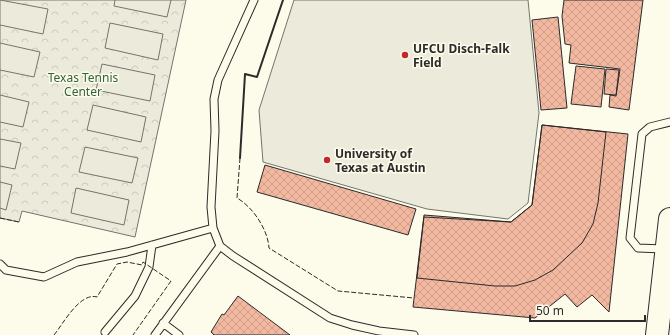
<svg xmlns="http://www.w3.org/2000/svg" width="670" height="335" font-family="'Noto Sans',sans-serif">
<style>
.park{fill:url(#park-crowns);stroke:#74746e}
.garden{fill:#ecebdb;stroke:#74746e}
.building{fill:url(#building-cross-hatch);stroke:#2b2b2b}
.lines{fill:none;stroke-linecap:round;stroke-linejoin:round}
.service-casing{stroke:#2b2b2b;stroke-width:9}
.primary-casing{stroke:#2b2b2b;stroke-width:24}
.service{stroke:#fdfbea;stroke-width:7}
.primary{stroke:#fdfbea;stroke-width:22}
.fence{stroke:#2b2b2b;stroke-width:1;stroke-dasharray:5 2;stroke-linecap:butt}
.wall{stroke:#2b2b2b;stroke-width:2}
.poi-dot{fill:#c62828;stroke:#fdfbea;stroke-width:1.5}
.labels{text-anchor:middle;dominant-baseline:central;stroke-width:3;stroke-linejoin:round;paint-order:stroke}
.poi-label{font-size:12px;font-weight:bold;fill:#2b2b2b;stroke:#fdfbea;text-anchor:start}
.park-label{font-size:12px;fill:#34623c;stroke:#fdfbea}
</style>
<defs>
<pattern id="park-crowns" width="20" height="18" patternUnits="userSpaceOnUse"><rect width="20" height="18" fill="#ecebdb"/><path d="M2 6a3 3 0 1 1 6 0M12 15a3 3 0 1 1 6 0" fill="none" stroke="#cbcabc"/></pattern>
<pattern id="building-cross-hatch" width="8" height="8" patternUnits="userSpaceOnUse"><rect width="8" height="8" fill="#f2b8a0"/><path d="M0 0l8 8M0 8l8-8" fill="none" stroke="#d09e8a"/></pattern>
</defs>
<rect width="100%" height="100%" fill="#fdfbea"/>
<!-- park -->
<path class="park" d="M 0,0 L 186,0 L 135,237 L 22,211 L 19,222 L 0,218 Z"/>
<!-- garden -->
<path class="garden" d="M 0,0 L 48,9 L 43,34 L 0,25 Z
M 115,0 L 171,0 L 167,17 L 114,6 Z
M 294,0 L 528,0 L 539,113 L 528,203 L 508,219 L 427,209 L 263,162 L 259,110 Z
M 110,23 L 163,34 L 158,60 L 105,48 Z
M 0,43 L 40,52 L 34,77 L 0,70 Z
M 102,64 L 155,75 L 150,101 L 96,90 Z
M 0,95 L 29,102 L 23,127 L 0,122 Z
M 93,105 L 146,117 L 141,142 L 87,130 Z
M 0,139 L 21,143 L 15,169 L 0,166 Z
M 85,147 L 138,158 L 132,183 L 79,172 Z
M 0,182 L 12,185 L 6,210 L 0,208 Z
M 76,188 L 129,200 L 124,225 L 71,213 Z"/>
<!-- building -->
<path class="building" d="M 564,0 L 643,0 L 629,110 L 609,107 L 610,95 L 616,96 L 620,69 L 569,63 L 571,45 L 565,44 L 562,16 Z
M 558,17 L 567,108 L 541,110 L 532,20 Z
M 576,66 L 605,69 L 601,107 L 571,104 Z
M 606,69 L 619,70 L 616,95 L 604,94 Z
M 542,125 L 628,134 L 609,312 L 592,295 L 577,307 L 565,294 L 535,318 L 413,307 L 424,215 L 511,222 L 532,205 Z
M 542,125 L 606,132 L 598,203 L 593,224 L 582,243 L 553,270 L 535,280 L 515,286 L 495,286 L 417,278 L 424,217 L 511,222 L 532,205 Z
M 265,165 L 416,209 L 408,235 L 257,192 Z
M 238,296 L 290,335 L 214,335 L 211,332 L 222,314 L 224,315 Z"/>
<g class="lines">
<!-- service casing -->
<g class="service-casing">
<path id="service" d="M 254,0 L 218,80 L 214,99 L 215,131 L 211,207 L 213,228 L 220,246 L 233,256 L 330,318 L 352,325 L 379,331 L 414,335
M 664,249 L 638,248 L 630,238 L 642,134 L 650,127 L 670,122
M 0,264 L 6,270 L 44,277 L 77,262 L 127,252 L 213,228
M 163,323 L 179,335
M 105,332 L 135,296 L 149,267 L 152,245
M 155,335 L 220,246"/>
</g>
<!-- primary casing -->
<g class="primary-casing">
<path id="primary" d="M 657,335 L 670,219"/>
</g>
<!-- service -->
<use href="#service" class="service"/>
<!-- primary -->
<use href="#primary" class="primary"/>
<!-- fence -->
<path class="fence" d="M 240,158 L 237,198 C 253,207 268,230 269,248 L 338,291 L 414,298
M 0,218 L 19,222
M 54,335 C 63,324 80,292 97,297 L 117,264 L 127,262 L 142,265 L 143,262 L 171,281 L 133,335"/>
<!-- wall -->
<path class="wall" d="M 240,158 L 245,74 L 257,77 L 283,0"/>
</g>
<!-- markers -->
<g class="poi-dot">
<circle cx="405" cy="55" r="4"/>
<circle cx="327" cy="160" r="4"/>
</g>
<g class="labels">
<!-- poi labels -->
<g class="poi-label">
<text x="413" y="48">UFCU Disch-Falk<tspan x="413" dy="14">Field</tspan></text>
<text x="335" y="153">University of<tspan x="335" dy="14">Texas at Austin</tspan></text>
</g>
<!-- park labels -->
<g class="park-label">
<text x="83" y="77">Texas Tennis<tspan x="83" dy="14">Center</tspan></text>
</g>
</g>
<!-- scale -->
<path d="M530 315v6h115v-6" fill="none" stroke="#2b2b2b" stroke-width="2"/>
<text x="536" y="315" font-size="12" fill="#2b2b2b" stroke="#fdfbea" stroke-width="3" paint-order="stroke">50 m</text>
</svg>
